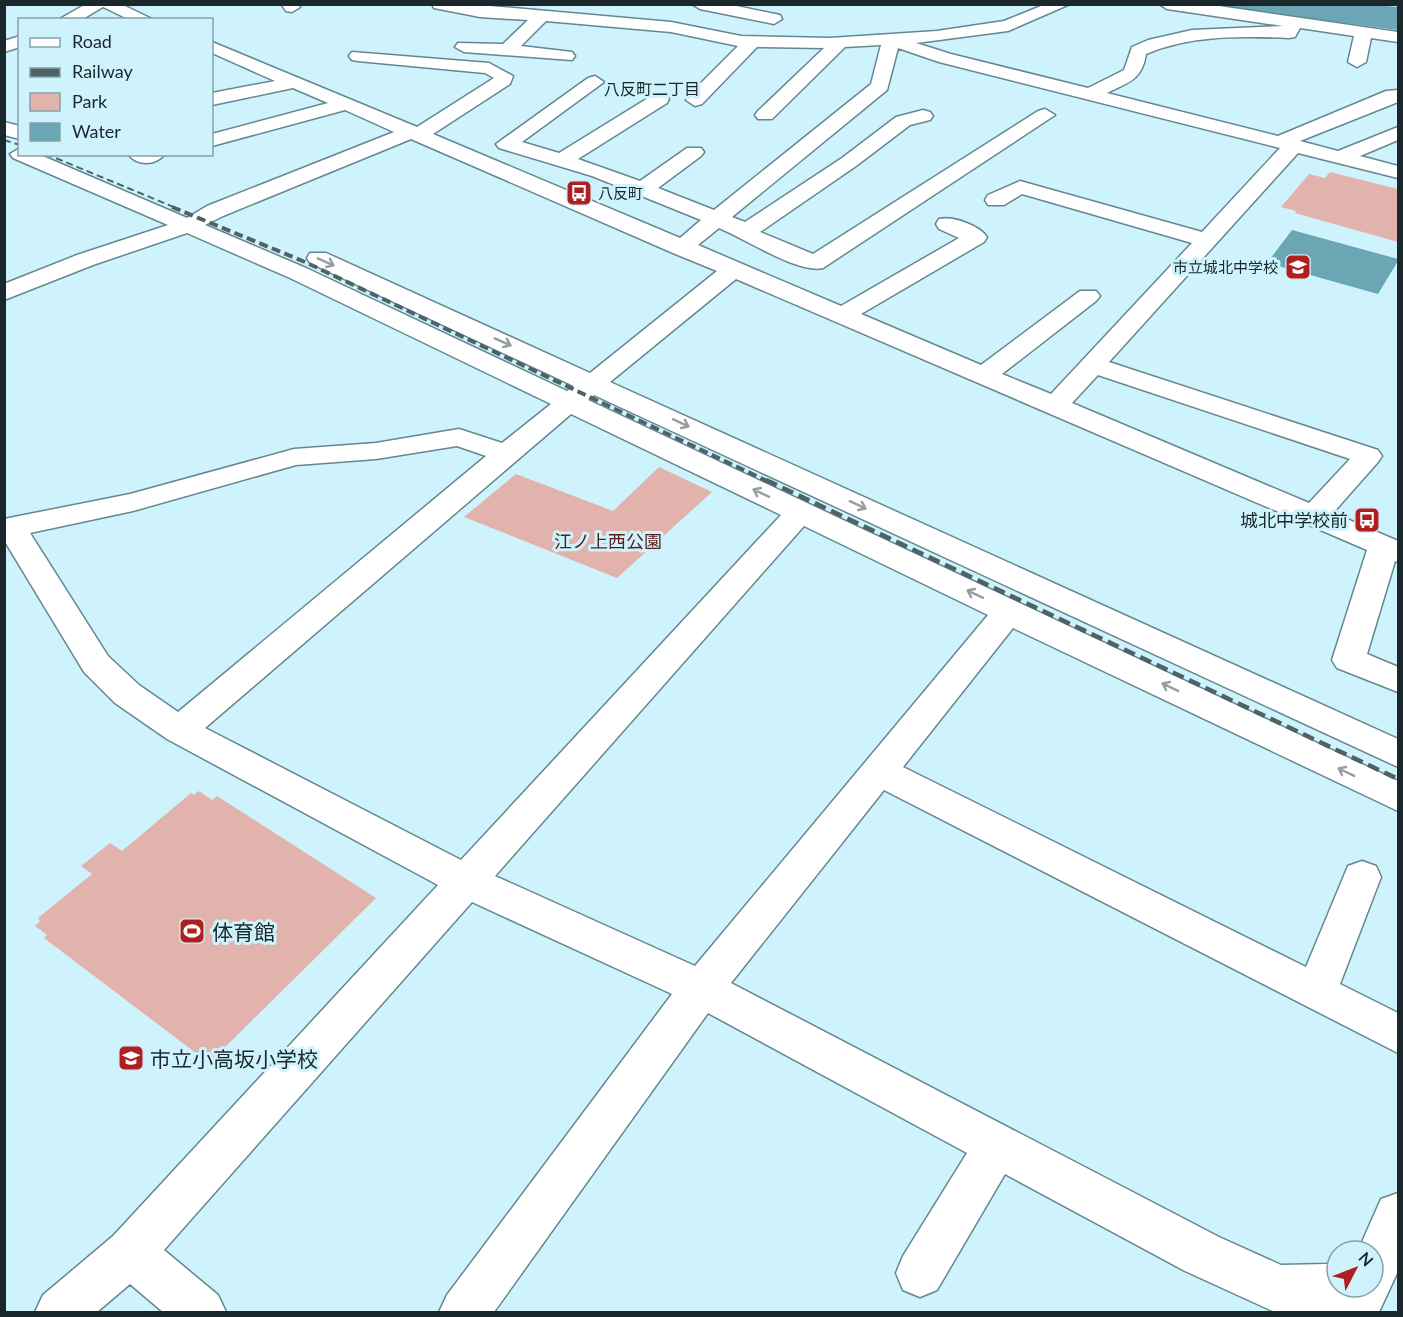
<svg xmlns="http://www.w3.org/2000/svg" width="1403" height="1317" font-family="Lato,'Noto Sans JP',sans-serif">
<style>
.green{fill:#e2b2ac}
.water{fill:#6aa6b4}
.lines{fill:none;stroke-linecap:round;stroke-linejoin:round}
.minor-casing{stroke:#65878f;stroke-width:3}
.major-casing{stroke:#65878f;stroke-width:3}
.minor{fill:#fff;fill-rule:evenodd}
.major{fill:#fff;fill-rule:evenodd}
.rail-far2{stroke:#4e6267;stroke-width:2;stroke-dasharray:7 4;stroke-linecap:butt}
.rail-far1{stroke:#4e6267;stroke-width:4;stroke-dasharray:9 4.5;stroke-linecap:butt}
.rail{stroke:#4e6267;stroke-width:4.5;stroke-dasharray:12 6;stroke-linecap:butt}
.oneway{stroke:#989ea0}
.labels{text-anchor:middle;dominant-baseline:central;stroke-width:6;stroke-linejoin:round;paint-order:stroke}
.far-poi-label{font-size:15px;fill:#1a282b;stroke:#cef3fc;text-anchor:start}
.far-neighbourhood-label{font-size:16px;fill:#1a282b;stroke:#cef3fc}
.poi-label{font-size:18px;fill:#1a282b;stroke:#cef3fc;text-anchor:end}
.park-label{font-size:18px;fill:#5d1c18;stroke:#cef3fc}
.near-poi-label{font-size:21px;fill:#1a282b;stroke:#cef3fc;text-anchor:start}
</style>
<rect width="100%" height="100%" fill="#cef3fc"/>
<!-- green -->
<path class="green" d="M 1330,172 L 1398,189 L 1398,242 L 1295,213 L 1296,211 L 1281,207 L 1309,174 L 1325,178 Z
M 659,467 L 712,492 L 617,578 L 464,517 L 516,474 L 613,511 Z
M 199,791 L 212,800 L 217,796 L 376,898 L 209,1063 L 44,938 L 47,935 L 35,926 L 40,921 L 38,918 L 92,874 L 81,866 L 110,843 L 122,851 L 191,793 L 194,795 Z"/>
<!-- water -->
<path class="water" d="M 1207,5 L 1376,5 L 1398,7 L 1398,30 Z
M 1292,230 L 1398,259 L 1398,261 L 1378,294 L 1267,263 Z"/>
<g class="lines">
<!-- minor casing -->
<g class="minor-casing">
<path id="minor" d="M 97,4 L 121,4 L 154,20 L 130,20 Z
M 281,4 L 299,4 L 300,7 L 292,12 L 286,11 Z
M 432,4 L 467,4 L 671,22 L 741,36 L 830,38 L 937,31 L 1004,21 L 1046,4 L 1070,4 L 1008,31 L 916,43 L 951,54 L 1088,88 L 1124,70 L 1132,47 L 1148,40 L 1192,30 L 1283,26 L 1167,9 L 1159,4 L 1205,4 L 1398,32 L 1398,42 L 1371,38 L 1366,62 L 1357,67 L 1348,62 L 1354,36 L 1300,28 L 1295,37 L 1289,38 C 1241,36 1191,35 1146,54 C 1142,80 1129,82 1107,93 L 1278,136 L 1386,91 L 1398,90 L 1398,102 L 1300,141 L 1338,151 L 1398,127 L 1398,140 L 1360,156 L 1398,166 L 1398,178 L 1298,153 L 1109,362 L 1378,450 L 1382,456 L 1378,462 L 1333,513 L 1398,541 L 1398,562 L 1395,561 L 1367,654 L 1398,667 L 1398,692 L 1337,668 L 1332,660 L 1367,550 L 736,279 L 610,382 L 1398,739 L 1398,767 L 594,395 L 588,400 L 1398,781 L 1398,811 L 1013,628 L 903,767 L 1306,967 L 1348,866 L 1362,861 L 1376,866 L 1381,877 L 1340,984 L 1398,1013 L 1398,1053 L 884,790 L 731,983 L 1219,1237 L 1281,1265 L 1327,1264 L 1337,1260 L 1337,1287 L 1373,1287 L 1373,1251 L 1358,1251 L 1381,1199 L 1398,1193 L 1398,1271 L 1379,1312 L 1275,1312 L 1185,1271 L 1005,1174 L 937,1290 L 920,1297 L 903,1290 L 896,1273 L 903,1256 L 967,1153 L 708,1013 L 494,1312 L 439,1312 L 447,1295 L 672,994 L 472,902 L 164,1250 L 218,1295 L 226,1312 L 163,1312 L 130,1284 L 97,1312 L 35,1312 L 43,1295 L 113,1236 L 438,885 L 167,739 L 115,703 L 84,672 L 4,540 L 4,519 L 130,494 L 294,449 L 376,443 L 459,429 L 502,443 L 551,404 L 290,278 L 187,233 L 93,265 L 4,300 L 4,284 L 77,255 L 168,225 L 13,158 L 10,154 L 20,148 L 20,154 L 38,154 L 187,218 L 207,206 L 394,132 L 345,110 L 212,146 L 212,134 L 328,103 L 293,88 L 212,105 L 212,93 L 275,81 L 212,53 L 212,42 L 417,127 L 494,78 L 485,73 L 358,61 L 352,60 L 349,56 L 352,52 L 489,63 L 513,76 L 510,84 L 433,134 L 680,238 L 701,220 L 592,176 L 499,148 L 496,144 L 588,78 L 595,76 L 604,82 L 522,142 L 559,153 L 653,95 L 667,95 L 669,99 L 667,103 L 578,159 L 640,181 L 687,148 L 701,148 L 704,152 L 701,156 L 658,188 L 714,210 L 871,84 L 881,45 L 845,47 L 772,119 L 758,119 L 755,115 L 758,111 L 824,48 L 757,47 L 702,104 L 695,106 L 686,100 L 688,96 L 738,46 L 671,32 L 546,21 L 521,46 L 572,52 L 575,56 L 572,60 L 464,52 L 455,47 L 458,43 L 503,44 L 528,20 L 480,17 L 434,8 ZM 898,48 L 939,62 L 1280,148 L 1202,232 L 1020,181 L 988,195 L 985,200 L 988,205 L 1004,205 L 1022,194 L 1192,243 L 1051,394 L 1002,374 L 1096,301 L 1100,296 L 1096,291 L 1080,291 L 981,365 L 861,314 L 984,242 L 987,237 C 979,225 953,216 939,219 L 936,224 L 939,229 L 959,238 L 841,306 L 698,245 L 719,228 C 744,238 798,274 823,268 L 1055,115 L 1045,109 L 1038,111 L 813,254 L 760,232 L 856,166 L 910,125 L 930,120 L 933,116 L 930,112 L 923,110 L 896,117 L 842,158 L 745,222 L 732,217 L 887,90 ZM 411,139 L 673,253 L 717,271 L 590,373 L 326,253 L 310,253 L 307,258 L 310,263 L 574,386 L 567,391 L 306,268 L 205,225 L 223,216 ZM 1098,375 L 1350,459 L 1309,503 L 1072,403 ZM 571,414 L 781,515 L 461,860 L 205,728 ZM 457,446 L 486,456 L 178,712 L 139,685 L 108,656 L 30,533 L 133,511 L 296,465 L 376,459 ZM 804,526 L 988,615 L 695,966 L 495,876 Z
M 692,4 L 727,4 L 780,15 L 782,19 L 774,24 L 700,9 Z
M 4,122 L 20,126 L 20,139 L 4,135 Z
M 128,154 L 165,154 C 155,166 137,166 128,154 Z"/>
</g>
<!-- major casing -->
<g class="major-casing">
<path id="major" d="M 86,4 L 108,4 L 81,20 L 58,20 Z
M 20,36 L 20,47 L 4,52 L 4,41 Z"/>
</g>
<!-- minor -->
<use href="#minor" class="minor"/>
<!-- major -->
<use href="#major" class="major"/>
<!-- rail-far2 -->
<path class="rail-far2" d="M 4,140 L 20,145
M 46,154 L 176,208"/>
<!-- rail-far1 -->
<path class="rail-far1" d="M 172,207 L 305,262 L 769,482"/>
<!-- rail -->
<path class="rail" d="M 766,480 L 1398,779"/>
</g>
<!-- one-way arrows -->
<defs><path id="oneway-shaft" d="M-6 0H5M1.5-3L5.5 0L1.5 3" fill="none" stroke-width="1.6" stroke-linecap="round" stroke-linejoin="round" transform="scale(1.5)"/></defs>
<g class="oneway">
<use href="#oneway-shaft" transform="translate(326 262) rotate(24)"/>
<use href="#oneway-shaft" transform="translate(503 342) rotate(24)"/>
<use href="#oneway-shaft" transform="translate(681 423) rotate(25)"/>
<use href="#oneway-shaft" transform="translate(761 493) rotate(-155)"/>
<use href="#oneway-shaft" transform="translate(858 505) rotate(25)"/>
<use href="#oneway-shaft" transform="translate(975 594) rotate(-155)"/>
<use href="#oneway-shaft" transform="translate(1170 687) rotate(-154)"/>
<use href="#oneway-shaft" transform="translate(1346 772) rotate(-154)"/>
</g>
<!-- icons -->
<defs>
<g id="bus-square" transform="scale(1.35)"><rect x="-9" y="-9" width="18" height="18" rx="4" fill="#b01f1f" stroke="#cef3fc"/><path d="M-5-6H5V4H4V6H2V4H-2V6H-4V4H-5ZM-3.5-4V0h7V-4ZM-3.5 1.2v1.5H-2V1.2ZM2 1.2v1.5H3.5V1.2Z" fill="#fff"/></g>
<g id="school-square" transform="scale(1.35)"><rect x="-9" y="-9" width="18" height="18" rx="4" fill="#b01f1f" stroke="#cef3fc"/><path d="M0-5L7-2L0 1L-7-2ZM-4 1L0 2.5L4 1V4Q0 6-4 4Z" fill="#fff"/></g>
<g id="stadium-square" transform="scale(1.35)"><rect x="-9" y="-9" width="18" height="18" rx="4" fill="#b01f1f" stroke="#cef3fc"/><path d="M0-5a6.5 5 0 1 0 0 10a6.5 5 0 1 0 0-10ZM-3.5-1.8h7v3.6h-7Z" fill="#fff"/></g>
</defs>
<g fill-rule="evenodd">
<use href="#bus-square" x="579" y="193"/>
<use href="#school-square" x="1298" y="267"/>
<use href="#bus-square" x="1367" y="520"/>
<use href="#stadium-square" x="192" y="931"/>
<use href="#school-square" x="131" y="1058"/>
</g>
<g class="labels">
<!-- far-poi labels -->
<g class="far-poi-label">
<text x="598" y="193">八反町</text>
<text x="1278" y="267" text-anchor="end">市立城北中学校</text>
</g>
<!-- far-neighbourhood labels -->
<g class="far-neighbourhood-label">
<text x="652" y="88">八反町二丁目</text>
</g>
<!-- poi labels -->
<g class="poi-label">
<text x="1348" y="520">城北中学校前</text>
</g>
<!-- park labels -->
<g class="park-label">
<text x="608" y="541">江ノ上西公園</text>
</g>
<!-- near-poi labels -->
<g class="near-poi-label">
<text x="212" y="931">体育館</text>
<text x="150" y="1058">市立小高坂小学校</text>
</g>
</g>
<!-- border -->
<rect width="1403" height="1317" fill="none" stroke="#1a282b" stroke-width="12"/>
<!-- legend -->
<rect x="18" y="18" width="195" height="138" fill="#cef3fc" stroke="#86a2a8" stroke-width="1.5"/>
<rect x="30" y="38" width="30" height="9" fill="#ffffff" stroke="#86a2a8" stroke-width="1.5"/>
<text x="72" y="48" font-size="18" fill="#1a282b">Road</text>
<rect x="30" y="68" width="30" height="9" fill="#4e6267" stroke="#86a2a8" stroke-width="1.5"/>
<text x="72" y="78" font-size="18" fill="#1a282b">Railway</text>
<rect x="30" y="93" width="30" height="18" fill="#e2b2ac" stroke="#86a2a8" stroke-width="1.5"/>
<text x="72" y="108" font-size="18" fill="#1a282b">Park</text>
<rect x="30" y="123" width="30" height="18" fill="#6aa6b4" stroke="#86a2a8" stroke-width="1.5"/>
<text x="72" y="138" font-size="18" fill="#1a282b">Water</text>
<!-- north arrow -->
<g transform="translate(1355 1269) rotate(48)"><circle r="28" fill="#cef3fc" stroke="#86a2a8" stroke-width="1.5"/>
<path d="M0-4.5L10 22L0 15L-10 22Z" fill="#b01f1f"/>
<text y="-9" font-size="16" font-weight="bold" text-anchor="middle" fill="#1a282b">N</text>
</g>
</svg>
